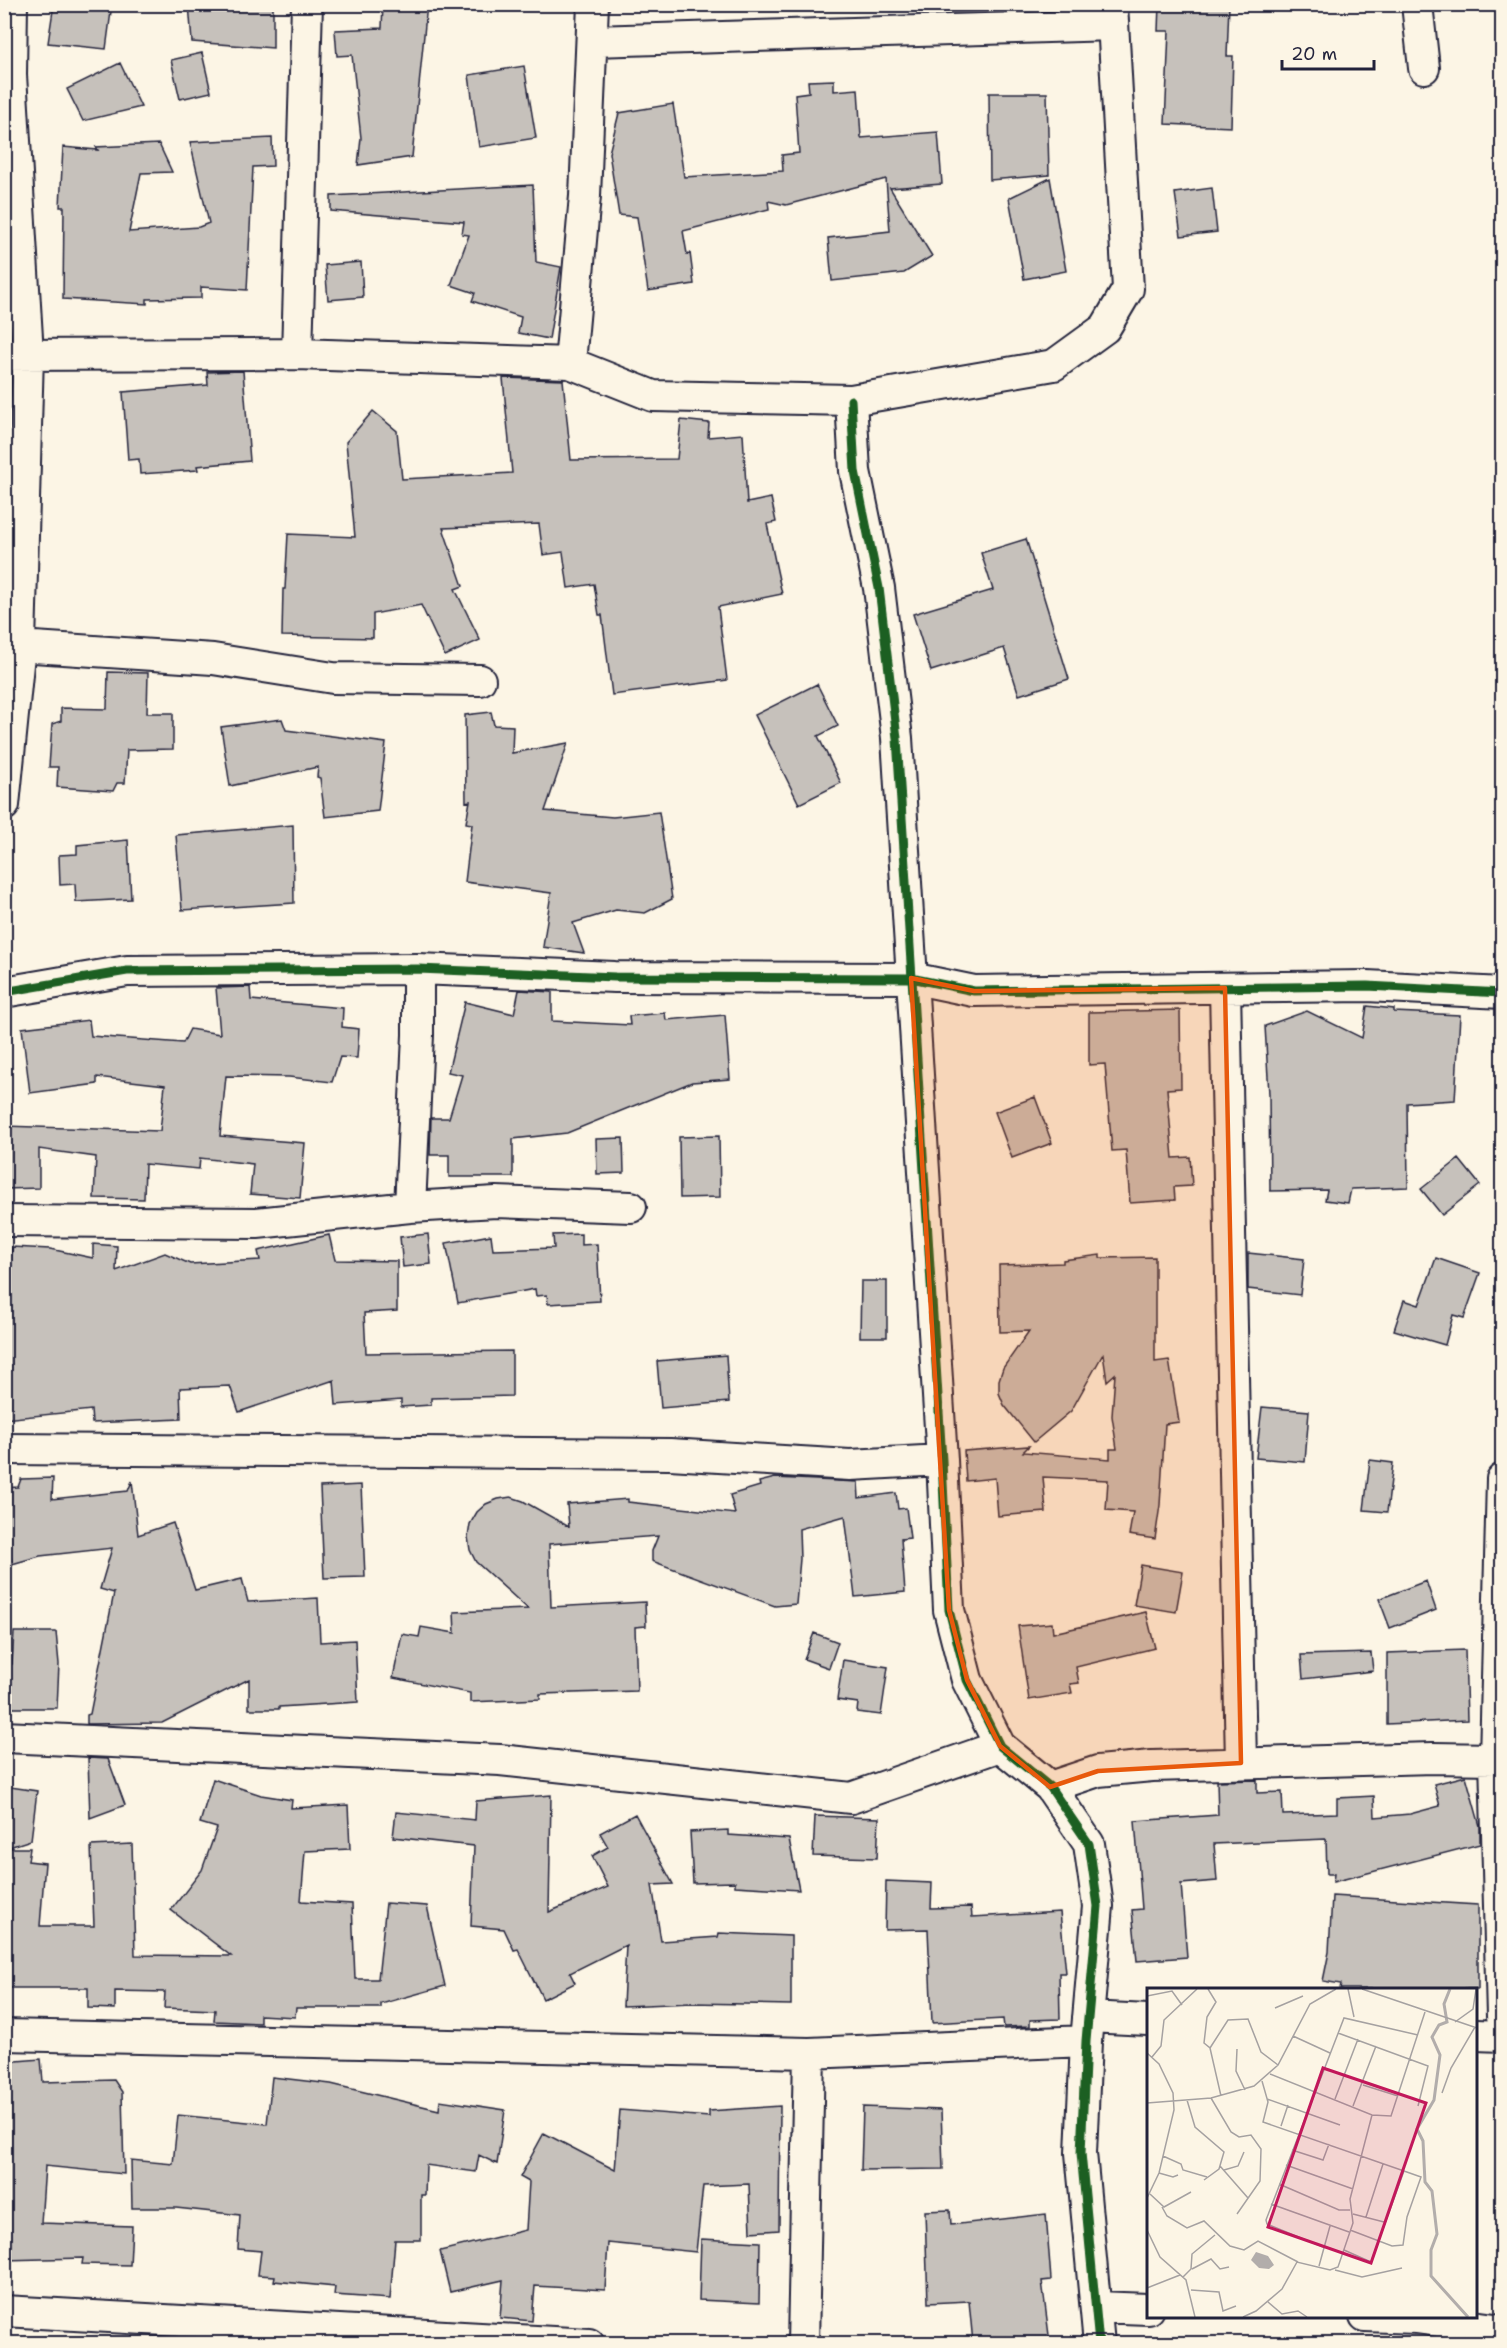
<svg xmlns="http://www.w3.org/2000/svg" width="1507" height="2348" font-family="'Shantell Sans',sans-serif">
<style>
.building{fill:#c6c1bb;stroke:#22223b;stroke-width:1.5}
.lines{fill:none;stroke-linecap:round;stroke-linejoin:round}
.street-casing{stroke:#22223b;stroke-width:34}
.street{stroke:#fcf5e5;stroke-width:30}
.cycleway-casing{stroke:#fcf5e5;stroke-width:13}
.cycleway{stroke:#1b5e20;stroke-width:9}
.marked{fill:#e8590c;fill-opacity:0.2;stroke:#e8590c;stroke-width:4.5;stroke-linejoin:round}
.inset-river{fill:none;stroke:#b2adab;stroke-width:3}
.inset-road{fill:none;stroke:#a5a1a1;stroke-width:1.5}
.view{fill:#c2185b;fill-opacity:0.15;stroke:#c2185b;stroke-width:3}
.inset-edge{fill:none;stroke:#22223b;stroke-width:3}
</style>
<rect width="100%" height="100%" fill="#fcf5e5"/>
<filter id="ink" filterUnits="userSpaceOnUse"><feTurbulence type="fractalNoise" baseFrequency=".0167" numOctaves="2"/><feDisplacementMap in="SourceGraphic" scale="12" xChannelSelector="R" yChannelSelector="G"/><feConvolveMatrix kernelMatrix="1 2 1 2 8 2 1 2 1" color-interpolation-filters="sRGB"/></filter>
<g filter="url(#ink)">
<!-- building -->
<path class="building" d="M 54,4 L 112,4 L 106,49 L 48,43 Z
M 189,4 L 273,4 L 273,48 L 192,42 Z
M 383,4 L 427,4 L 412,157 L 358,165 L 361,138 L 352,55 L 337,56 L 335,30 L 382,28 Z
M 1159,4 L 1229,4 L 1227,56 L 1233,56 L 1231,127 L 1165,124 L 1169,31 L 1158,31 Z
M 202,53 L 211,92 L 180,99 L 171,60 Z
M 120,63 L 141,107 L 83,121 L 67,89 Z
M 524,66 L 536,138 L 479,147 L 469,75 Z
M 834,80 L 834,91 L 858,89 L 861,138 L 938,132 L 942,184 L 890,188 L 932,256 L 904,273 L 832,281 L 828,238 L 890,231 L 886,179 L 786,205 L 768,201 L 769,209 L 683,231 L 687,254 L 690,253 L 694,284 L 648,291 L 637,217 L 619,215 L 609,153 L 619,113 L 673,104 L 684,177 L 783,171 L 782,155 L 799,153 L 795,94 L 809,92 L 808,81 Z
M 989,93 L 1047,93 L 1049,175 L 990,180 Z
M 272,138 L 273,166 L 253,167 L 247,290 L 201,287 L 201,298 L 147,299 L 147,304 L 63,299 L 64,207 L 60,207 L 63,147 L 98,150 L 96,147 L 159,144 L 172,172 L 141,173 L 129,232 L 199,227 L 209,223 L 190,142 Z
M 1050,178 L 1066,271 L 1024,279 L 1009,198 Z
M 533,185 L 536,262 L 561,267 L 549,339 L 518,333 L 521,317 L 472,301 L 475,293 L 451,285 L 469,235 L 462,234 L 464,222 L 331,211 L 331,196 Z
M 1212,188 L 1217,232 L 1181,236 L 1175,193 Z
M 361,262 L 363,297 L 328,300 L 325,265 Z
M 243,371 L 250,461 L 197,466 L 198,470 L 140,474 L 139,459 L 128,460 L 123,392 L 208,385 L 207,372 Z
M 503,378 L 563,380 L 571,460 L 677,459 L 681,420 L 709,423 L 708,437 L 743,434 L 747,503 L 771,498 L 776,522 L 767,524 L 782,594 L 718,607 L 727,680 L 612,695 L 602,615 L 599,615 L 594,584 L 568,588 L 563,552 L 543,555 L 539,524 L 443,528 L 463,586 L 455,589 L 480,640 L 445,656 L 421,605 L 373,614 L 373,638 L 282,636 L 283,589 L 285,589 L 288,534 L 355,537 L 346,442 L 373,411 L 397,431 L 402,479 L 512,473 Z
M 1026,539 L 1069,679 L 1019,695 L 1004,648 L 931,671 L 913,614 L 993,590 L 981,553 Z
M 108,672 L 148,673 L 147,713 L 173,713 L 173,749 L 127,750 L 125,783 L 117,783 L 113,791 L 57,787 L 58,767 L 49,767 L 52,724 L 61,721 L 61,708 L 107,709 Z
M 817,684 L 838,726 L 818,736 L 841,783 L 799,804 L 755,715 Z
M 491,712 L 494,725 L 513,726 L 512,753 L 568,743 L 545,811 L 613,817 L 659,812 L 672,899 L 645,913 L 616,910 L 573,923 L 584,953 L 543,947 L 551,893 L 465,882 L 472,824 L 466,823 L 470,801 L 466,802 L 465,715 Z
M 282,719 L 286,730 L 386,743 L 378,811 L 325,817 L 320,778 L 317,777 L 318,767 L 230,786 L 221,727 Z
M 293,825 L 294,903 L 182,910 L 176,835 Z
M 128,840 L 131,899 L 76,902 L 75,884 L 60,885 L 59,855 L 77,854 L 77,845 Z
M 250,987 L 251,1000 L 343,1008 L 342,1027 L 359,1029 L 357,1058 L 340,1057 L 332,1082 L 289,1077 L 226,1076 L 220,1136 L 305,1143 L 300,1198 L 250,1194 L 253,1164 L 200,1158 L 199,1169 L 145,1164 L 144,1199 L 94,1198 L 96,1157 L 39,1149 L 39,1188 L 4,1189 L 4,1126 L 160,1131 L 165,1085 L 97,1077 L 97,1084 L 30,1093 L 22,1028 L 89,1020 L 91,1036 L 183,1043 L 190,1029 L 220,1034 L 216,988 Z
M 519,990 L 552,992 L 552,1021 L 630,1025 L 629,1016 L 665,1013 L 666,1020 L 725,1015 L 730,1079 L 692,1082 L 567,1133 L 513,1139 L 513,1177 L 449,1177 L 449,1155 L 430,1155 L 431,1118 L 449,1118 L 462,1075 L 448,1072 L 465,1002 L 514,1014 Z
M 1367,1006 L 1394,1009 L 1394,1012 L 1460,1015 L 1455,1100 L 1407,1103 L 1408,1187 L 1351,1189 L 1348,1203 L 1325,1200 L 1327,1190 L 1270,1191 L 1269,1094 L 1265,1026 L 1307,1011 L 1362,1038 Z
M 1180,1010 L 1181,1088 L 1167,1089 L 1173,1158 L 1190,1157 L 1192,1186 L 1174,1187 L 1175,1200 L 1130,1203 L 1126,1150 L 1112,1151 L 1105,1064 L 1089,1065 L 1089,1012 Z
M 1035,1097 L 1052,1143 L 1012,1158 L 995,1112 Z
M 719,1136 L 720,1197 L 680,1198 L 679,1137 Z
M 623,1138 L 624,1173 L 597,1174 L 596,1139 Z
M 1459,1159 L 1480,1185 L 1442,1215 L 1421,1189 Z
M 428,1234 L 431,1264 L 403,1267 L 400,1237 Z
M 581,1234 L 581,1245 L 597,1244 L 600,1301 L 548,1304 L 547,1295 L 536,1296 L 535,1289 L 458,1303 L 446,1243 L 491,1235 L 493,1250 L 554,1248 L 553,1235 Z
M 329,1235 L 335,1260 L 397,1261 L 397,1311 L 364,1313 L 366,1353 L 512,1351 L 512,1396 L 431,1398 L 431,1405 L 401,1407 L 401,1400 L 336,1405 L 334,1380 L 239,1412 L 230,1386 L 180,1388 L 181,1419 L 92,1423 L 91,1410 L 4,1419 L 4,1341 L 12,1247 L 50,1249 L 93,1258 L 93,1244 L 117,1246 L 116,1271 L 165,1253 L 190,1264 L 260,1260 L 258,1251 Z
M 1248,1253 L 1304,1259 L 1300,1295 L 1248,1289 Z
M 1100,1255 L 1100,1258 L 1155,1257 L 1155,1362 L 1169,1360 L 1179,1422 L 1165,1424 L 1160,1505 L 1155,1539 L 1129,1535 L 1133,1512 L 1106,1510 L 1108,1480 L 1043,1477 L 1046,1512 L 998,1516 L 995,1478 L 966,1481 L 964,1451 L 1029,1446 L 1023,1452 L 1110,1459 L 1110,1449 L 1117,1449 L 1112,1416 L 1115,1374 L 1107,1381 L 1103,1354 L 1071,1411 L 1034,1442 L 1004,1405 L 999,1393 L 999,1380 L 1003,1368 L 1029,1331 L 1000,1332 L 999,1265 L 1063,1263 L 1063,1260 Z
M 1436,1258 L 1480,1273 L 1464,1318 L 1453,1315 L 1445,1345 L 1394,1330 L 1404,1300 L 1419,1305 Z
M 861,1281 L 887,1281 L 887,1337 L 860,1337 Z
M 726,1355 L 729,1402 L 661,1408 L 657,1361 Z
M 1262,1407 L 1309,1411 L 1305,1462 L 1256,1458 Z
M 1370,1460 L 1393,1463 L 1387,1512 L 1364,1510 Z
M 53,1478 L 52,1499 L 128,1491 L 132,1481 L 138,1535 L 173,1523 L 195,1590 L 242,1579 L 248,1602 L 318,1598 L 320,1642 L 355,1640 L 358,1702 L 279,1707 L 279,1709 L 249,1709 L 249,1679 L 162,1723 L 87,1724 L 87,1715 L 90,1714 L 114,1593 L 100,1589 L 112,1548 L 40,1556 L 12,1564 L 11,1558 L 4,1560 L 4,1488 L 18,1487 L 21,1479 Z
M 775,1478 L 858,1482 L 859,1498 L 896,1493 L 898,1509 L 906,1508 L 910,1538 L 901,1539 L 905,1592 L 855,1597 L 845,1516 L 799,1529 L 800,1559 L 796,1604 L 775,1606 L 652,1561 L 652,1551 L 658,1536 L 549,1544 L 551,1607 L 645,1602 L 646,1626 L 635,1627 L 637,1691 L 540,1694 L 540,1699 L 470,1702 L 470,1693 L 393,1678 L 402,1634 L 419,1637 L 421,1627 L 455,1633 L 454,1612 L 528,1609 L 476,1562 L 470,1550 L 468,1537 L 470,1524 L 477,1512 L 486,1504 L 498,1499 L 511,1497 L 523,1501 L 569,1527 L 567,1504 L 628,1499 L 628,1502 L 735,1514 L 730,1495 L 760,1486 L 759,1482 Z
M 361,1485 L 365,1577 L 324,1578 L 320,1487 Z
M 1141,1565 L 1183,1572 L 1176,1612 L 1134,1605 Z
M 1426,1581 L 1436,1610 L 1390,1628 L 1379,1599 Z
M 1146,1612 L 1155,1648 L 1076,1667 L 1079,1683 L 1070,1684 L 1072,1693 L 1029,1700 L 1018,1626 L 1052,1623 L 1053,1633 Z
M 14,1632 L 56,1632 L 59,1664 L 57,1708 L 8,1708 L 9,1693 L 4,1692 L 4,1664 L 12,1664 Z
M 814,1633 L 838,1642 L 829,1668 L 804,1659 Z
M 1465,1650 L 1467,1720 L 1387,1724 L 1387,1653 Z
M 1371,1653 L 1373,1671 L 1303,1679 L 1301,1655 Z
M 843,1660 L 888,1667 L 881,1715 L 857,1712 L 858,1703 L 837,1700 Z
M 88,1758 L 108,1759 L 125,1805 L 90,1818 Z
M 1466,1776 L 1480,1826 L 1480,1844 L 1333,1882 L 1334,1874 L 1327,1874 L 1326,1839 L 1214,1844 L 1217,1881 L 1181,1884 L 1187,1957 L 1137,1961 L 1132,1910 L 1142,1909 L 1135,1821 L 1218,1815 L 1217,1781 L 1257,1780 L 1257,1793 L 1282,1792 L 1283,1815 L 1337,1813 L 1337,1798 L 1374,1796 L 1375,1817 L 1410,1814 L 1440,1806 L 1434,1784 Z
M 213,1779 L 261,1795 L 292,1800 L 291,1808 L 348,1805 L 350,1849 L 305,1851 L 301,1901 L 352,1904 L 355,1979 L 378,1979 L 386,1903 L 427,1906 L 445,1986 L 381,2004 L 381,2008 L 296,2008 L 295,2017 L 260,2015 L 260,2023 L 214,2021 L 215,2010 L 164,2008 L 165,1992 L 115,1991 L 115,2009 L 88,2008 L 88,1988 L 8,1988 L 8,1918 L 4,1918 L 4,1786 L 37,1791 L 31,1840 L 6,1848 L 30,1848 L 28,1861 L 45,1863 L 40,1926 L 94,1926 L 91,1846 L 132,1844 L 135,1955 L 231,1956 L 171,1910 L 202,1870 L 217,1828 L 200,1823 Z
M 551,1795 L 549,1912 L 608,1887 L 592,1856 L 608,1847 L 600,1833 L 635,1814 L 673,1884 L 652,1885 L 661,1941 L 718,1937 L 719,1933 L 791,1936 L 791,2005 L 692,2003 L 623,2006 L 626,1945 L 570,1973 L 575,1983 L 543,1999 L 518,1949 L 514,1950 L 504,1929 L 471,1926 L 474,1846 L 393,1837 L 396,1812 L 475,1820 L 476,1801 Z
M 815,1816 L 879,1818 L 877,1858 L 813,1856 Z
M 728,1830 L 728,1835 L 789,1839 L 799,1890 L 735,1886 L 735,1882 L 693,1883 L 690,1832 Z
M 886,1881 L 932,1883 L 931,1908 L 971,1907 L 972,1917 L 1060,1912 L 1066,1973 L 1059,1973 L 1060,2019 L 1030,2020 L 1030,2026 L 1004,2027 L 1003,2019 L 932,2023 L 928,1929 L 885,1930 Z
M 1332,1896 L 1478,1905 L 1478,1989 L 1340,1989 L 1341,1984 L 1323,1981 L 1329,1952 Z
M 41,2059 L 43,2082 L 114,2080 L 122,2092 L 124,2174 L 45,2166 L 41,2223 L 132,2226 L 130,2265 L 82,2264 L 83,2258 L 4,2260 L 4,2062 Z
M 272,2077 L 331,2084 L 439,2110 L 440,2100 L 505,2110 L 497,2164 L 479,2155 L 476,2172 L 426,2165 L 425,2195 L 421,2195 L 421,2240 L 395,2240 L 390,2299 L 334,2295 L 335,2287 L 274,2281 L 275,2276 L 258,2275 L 261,2251 L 238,2249 L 240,2215 L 176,2208 L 132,2208 L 131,2160 L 173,2164 L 178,2115 L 267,2124 Z
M 780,2106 L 779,2230 L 751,2232 L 749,2184 L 703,2186 L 696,2252 L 608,2243 L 605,2290 L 535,2286 L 532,2321 L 500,2318 L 503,2280 L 450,2292 L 440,2251 L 526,2230 L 529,2182 L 520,2177 L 544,2133 L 615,2170 L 620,2110 L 709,2117 L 709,2111 Z
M 863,2107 L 941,2110 L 943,2169 L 861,2170 Z
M 950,2210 L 951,2225 L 1046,2214 L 1051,2280 L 1042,2281 L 1050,2343 L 973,2343 L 969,2301 L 928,2303 L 925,2211 Z
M 701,2239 L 760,2242 L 759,2303 L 699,2300 Z"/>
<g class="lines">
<!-- street casing -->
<g class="street-casing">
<path id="street" d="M 1417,4 L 1424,68
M 593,41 L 1112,25
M 297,354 L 307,4
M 4,355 L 297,354 L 570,363 L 653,396 L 851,400 L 1054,365 L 1105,328 L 1128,289 L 1112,4
M 570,363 L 585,196 L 593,4
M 851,400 L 855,471 L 879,588 L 897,738 L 942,1460 L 949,1610 L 967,1680 L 1000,1746 L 1050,1787 L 1089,1844 L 1098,1906 L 1086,2041 L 1081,2153 L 1099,2344
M 4,645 L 213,659 L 333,678 L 480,680
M 4,805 L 20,644 L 28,354 L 11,75 L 12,4
M 1225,988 L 1241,1763
M 4,992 L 127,971 L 418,969 L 615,977 L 911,978 L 974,991 L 1367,986 L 1502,993
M 410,1207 L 496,1202 L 631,1207
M 4,1221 L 257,1223 L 410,1207 L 418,1035 L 418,969
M 4,1449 L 670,1454 L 850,1465 L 942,1460
M 1502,1479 L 1495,1759 L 1502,2016
M 4,1737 L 500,1760 L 851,1798 L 1000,1746
M 1050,1787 L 1098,1771 L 1152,1766 L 1433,1758 L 1495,1759
M 1088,2017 L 1148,2020
M 4,2035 L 809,2053 L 1086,2041
M 1476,2035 L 1502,2036
M 1097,2307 L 1148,2309
M 4,2311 L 589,2344
M 1365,2316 L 1416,2318 L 1502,2330
M 803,2344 L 809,2053"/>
</g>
<!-- street -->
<use href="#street" class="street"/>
<!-- cycleway casing -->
<g class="cycleway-casing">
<path id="cycleway" d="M 851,400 L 855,471 L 879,588 L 897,738 L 942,1460 L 949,1610 L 967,1680 L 1000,1746 L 1050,1787 L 1089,1844 L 1098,1906 L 1086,2041 L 1081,2153 L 1099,2344
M 4,992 L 127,971 L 418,969 L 615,977 L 911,978 L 974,991 L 1367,986 L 1502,993"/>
</g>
<!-- cycleway -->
<use href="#cycleway" class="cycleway"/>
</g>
</g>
<!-- marked area -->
<path class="marked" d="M 911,978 L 974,991 L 1225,988 L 1241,1763 L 1098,1771 L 1050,1787 L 1000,1746 L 967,1680 L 949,1610 Z"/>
<!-- overview -->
<g transform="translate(1147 1988)">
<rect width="330" height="330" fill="#fcf5e5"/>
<path d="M 109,264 L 121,268 L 127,277 L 122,281 L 112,280 L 104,272 Z" fill="#b2adab"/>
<path class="inset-river" d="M 303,1 L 297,16 L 300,34 L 292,37 L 285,49 L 293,67 L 287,112 L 270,141 L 276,153 L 278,194 L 285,203 L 290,246 L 284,262 L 284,288 L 321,329"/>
<path class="inset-road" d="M 61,1 L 69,14 L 60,29 L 57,55 L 63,60 L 74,108M 201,1 L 207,29M 215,1 L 330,40M 0,8 L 25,3 L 35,17M 0,12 L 0,34M 128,20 L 156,8M 308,34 L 326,21 L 329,1M 191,45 L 281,78 L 271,118M 146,48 L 183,65M 63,60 L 81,32 L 101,31 L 114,64 L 131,77M 90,61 L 89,83 L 98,102M 0,65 L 12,76 L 26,105 L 27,122 L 12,185 L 0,210M 5,69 L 14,58 L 17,32 L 50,1M 123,86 L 225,127 L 244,128 L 278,24M 115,93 L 121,114 L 116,134 L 257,183 L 224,274 L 197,262M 216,97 L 251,108M 295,105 L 304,80 L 328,39M 64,110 L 84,144 L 92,149 L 104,147 L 114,161 L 113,193 L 90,226M 120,111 L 193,137M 188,111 L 211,51M 40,112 L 48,139 L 77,164 L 72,181 L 57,192M 0,115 L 64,110 L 107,98 L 131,77 L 163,16 L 189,1M 206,118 L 229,58M 134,138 L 141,117M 145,162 L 176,172 L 182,156M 16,168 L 34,176 L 36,182 L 60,189M 139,177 L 206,201M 73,178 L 101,210M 77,182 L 91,178 L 97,164M 12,185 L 26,189 L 31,187M 132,196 L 192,222 L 203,222M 3,206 L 17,219 L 44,204M 124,216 L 202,244M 15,219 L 20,228 L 40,240 L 57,233 L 83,258 L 97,262 L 111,253 L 151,274M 206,226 L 237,234M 219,229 L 236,176M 0,242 L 13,269 L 39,292 L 48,329M 203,242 L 245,258 L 256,257 L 260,229 L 274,189 L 257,183M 176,259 L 120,236 L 119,232 L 197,30 L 271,47M 172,278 L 183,238M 45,281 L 64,271 L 73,281 L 82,279M 188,282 L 215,289 L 255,280M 36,289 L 44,281 L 45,266 L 68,247M 0,300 L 33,287M 44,302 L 72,304 L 76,323 L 89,318M 121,314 L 135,326 L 151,323 L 160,329M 96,329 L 109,323 L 135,301 L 150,274 L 183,282 L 191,279 L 206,235 L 203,211 L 225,127"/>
<path class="view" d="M 176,80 L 279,115 L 224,275 L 121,239 Z"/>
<rect width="330" height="330" class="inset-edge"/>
</g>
<!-- margin -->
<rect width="1507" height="2348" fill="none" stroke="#fcf5e5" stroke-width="24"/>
<rect x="12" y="12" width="1483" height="2324" fill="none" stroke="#22223b" stroke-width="2" filter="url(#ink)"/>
<!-- scale -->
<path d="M1282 60v9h92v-9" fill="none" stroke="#22223b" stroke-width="3"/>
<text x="1291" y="60" font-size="18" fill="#22223b" stroke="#fcf5e5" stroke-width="4.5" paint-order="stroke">20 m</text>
</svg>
